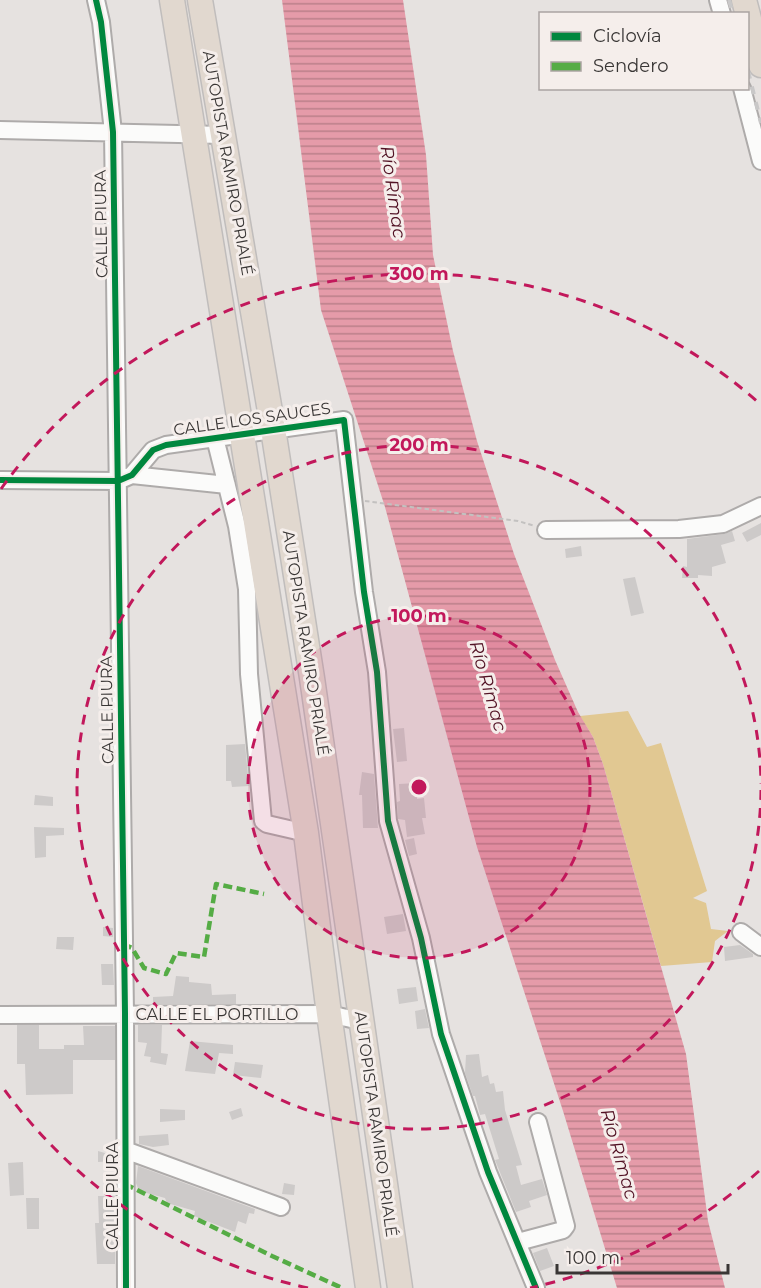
<svg xmlns="http://www.w3.org/2000/svg" width="761" height="1288" font-family="Montserrat,sans-serif">
<style>
.grass{fill:#e1c892}
.water{fill:url(#water-rules)}
.building{fill:#cdcac9}
.lines{fill:none;stroke-linecap:round;stroke-linejoin:round}
.minor-casing{stroke:#aeabaa;stroke-width:20}
.highway-casing{stroke:#c0bdbc;stroke-width:27}
.path{stroke:#c3c1c0;stroke-width:2;stroke-dasharray:4.5 3;stroke-linecap:butt}
.minor{stroke:#fbfbfa;stroke-width:16}
.highway{stroke:#e1d8cf;stroke-width:24}
.rail{stroke:#c9c8c8;stroke-width:4;stroke-dasharray:8 8;stroke-linecap:butt}
.quiet{stroke:#55ac45;stroke-width:4.5;stroke-dasharray:9 4.5;stroke-linecap:butt}
.cycleway-casing{stroke:#f5eeeb;stroke-width:10}
.cycleway{stroke:#00873e;stroke-width:6}
.ring{fill:none;stroke:#c2185b;stroke-width:3;stroke-dasharray:10 8}
.labels{text-anchor:middle;dominant-baseline:central;stroke-width:6;stroke-linejoin:round;paint-order:stroke}
.street-label{font-size:16px;fill:#393635;stroke:#f5eeeb}
.water-label{font-size:18px;font-style:italic;fill:#521224;stroke:#f5eeeb}
.centre{fill:#c2185b;stroke:#f5eeeb;stroke-width:3}
.ring-label{font-size:18px;text-anchor:middle;font-weight:bold;fill:#c2185b;stroke:#f5eeeb;stroke-width:6;stroke-linejoin:round;paint-order:stroke}
</style>
<defs>
<pattern id="water-rules" width="6" height="5" patternUnits="userSpaceOnUse" patternTransform="scale(1.5)"><rect width="6" height="5" fill="#e59ba9"/><path d="M0 2.5h6" fill="none" stroke="#bb7f8a"/></pattern>
</defs>
<rect width="100%" height="100%" fill="#e6e2e0"/>
<!-- grass -->
<path class="grass" d="M 628,711 L 647,747 L 661,743 L 707,891 L 693,898 L 706,903 L 711,929 L 728,931 L 715,941 L 712,962 L 661,966 L 603,764 L 593,737 L 580,716 Z"/>
<!-- water -->
<path class="water" d="M 282,0 L 403,0 L 426,155 L 433,255 L 453,351 L 477,441 L 514,554 L 555,660 L 578,712 L 593,737 L 603,764 L 686,1054 L 708,1221 L 725,1288 L 617,1288 L 563,1111 L 477,847 L 385,507 L 321,310 Z"/>
<!-- building -->
<path class="building" d="M 761,523 L 761,535 L 747,542 L 742,533 Z
M 732,531 L 735,541 L 721,545 L 726,563 L 712,567 L 712,576 L 698,575 L 698,578 L 682,578 L 683,566 L 687,567 L 687,539 L 724,534 Z
M 581,546 L 582,556 L 566,558 L 565,549 Z
M 635,577 L 644,613 L 631,616 L 623,579 Z
M 404,728 L 407,761 L 397,762 L 393,729 Z
M 245,744 L 249,786 L 232,787 L 231,781 L 226,781 L 226,745 Z
M 362,772 L 374,774 L 378,828 L 363,828 L 362,795 L 359,795 Z
M 417,783 L 417,799 L 424,798 L 426,818 L 422,818 L 425,834 L 407,837 L 405,820 L 398,819 L 397,802 L 400,801 L 399,784 Z
M 35,795 L 53,797 L 53,806 L 34,805 Z
M 34,827 L 64,828 L 64,835 L 46,836 L 46,857 L 35,858 Z
M 414,838 L 417,854 L 409,856 L 405,840 Z
M 403,914 L 406,931 L 387,934 L 384,917 Z
M 103,927 L 113,928 L 113,937 L 103,936 Z
M 57,937 L 74,937 L 73,950 L 56,949 Z
M 740,945 L 753,954 L 753,957 L 725,961 L 724,947 Z
M 101,964 L 113,964 L 114,985 L 102,985 Z
M 176,976 L 189,977 L 189,982 L 211,984 L 212,995 L 236,994 L 236,1004 L 153,1004 L 153,997 L 173,996 Z
M 416,987 L 418,1001 L 399,1004 L 397,989 Z
M 425,1009 L 429,1028 L 417,1029 L 415,1011 Z
M 17,1025 L 39,1025 L 39,1049 L 64,1049 L 64,1045 L 84,1045 L 83,1026 L 115,1026 L 115,1060 L 73,1060 L 73,1094 L 26,1095 L 25,1064 L 17,1064 Z
M 138,1025 L 162,1025 L 161,1053 L 168,1054 L 166,1065 L 150,1062 L 151,1057 L 144,1056 L 147,1043 L 138,1042 Z
M 190,1041 L 233,1045 L 233,1054 L 219,1053 L 215,1074 L 185,1071 Z
M 479,1054 L 482,1077 L 488,1075 L 490,1084 L 494,1083 L 496,1092 L 503,1091 L 505,1110 L 522,1165 L 516,1166 L 521,1185 L 542,1179 L 547,1195 L 529,1201 L 531,1207 L 516,1212 L 495,1160 L 499,1159 L 485,1114 L 480,1115 L 475,1096 L 473,1096 L 465,1073 L 466,1055 Z
M 235,1062 L 263,1065 L 261,1078 L 233,1075 Z
M 241,1108 L 243,1116 L 232,1120 L 229,1112 Z
M 160,1109 L 185,1110 L 185,1120 L 160,1122 Z
M 168,1134 L 169,1145 L 153,1147 L 139,1144 L 139,1136 Z
M 98,1151 L 115,1156 L 115,1161 L 98,1162 Z
M 23,1162 L 24,1195 L 10,1196 L 8,1163 Z
M 138,1166 L 255,1209 L 254,1214 L 249,1213 L 246,1224 L 238,1221 L 235,1232 L 194,1216 L 195,1211 L 167,1203 L 165,1198 L 139,1191 L 136,1183 Z
M 284,1183 L 295,1185 L 294,1195 L 282,1194 Z
M 98,1196 L 115,1196 L 115,1264 L 97,1264 L 95,1223 L 99,1223 Z
M 26,1198 L 39,1198 L 39,1229 L 27,1229 Z
M 547,1248 L 554,1266 L 540,1271 L 533,1253 Z"/>
<g class="lines">
<!-- minor casing -->
<g class="minor-casing">
<path id="minor" d="M 96,0 L 101,22 L 113,132 L 125,1013 L 126,1288
M 718,0 L 722,14
M 742,88 L 761,161
M 0,130 L 223,135
M 215,438 L 237,526 L 247,589 L 249,674 L 263,821 L 267,824 L 306,833
M 132,475 L 227,485
M 0,480 L 118,481 L 132,475 L 153,450 L 166,445 L 344,420 L 364,592 L 377,672 L 388,821 L 421,938 L 441,1034 L 488,1172 L 536,1288
M 546,530 L 679,529 L 723,524 L 761,506
M 741,932 L 761,947
M 0,1015 L 329,1014 L 360,1021
M 125,1150 L 281,1207
M 518,1242 L 563,1230 L 566,1226 L 538,1122"/>
</g>
<!-- highway casing -->
<g class="highway-casing">
<path id="highway" d="M 172,0 L 306,833 L 329,1014 L 368,1288
M 200,0 L 273,429 L 312,678 L 400,1288
M 744,0 L 761,65"/>
</g>
<!-- path -->
<path class="path" d="M 365,501 L 518,521 L 535,526"/>
<!-- minor -->
<use href="#minor" class="minor"/>
<!-- highway -->
<use href="#highway" class="highway"/>
<!-- rail -->
<path class="rail" d="M 729,0 L 733,14
M 748,71 L 761,123"/>
<!-- quiet -->
<path class="quiet" d="M 123,944 L 132,948 L 144,968 L 166,974 L 176,953 L 204,957 L 216,884 L 264,894
M 125,1184 L 272,1256 L 342,1288"/>
<!-- cycleway casing -->
<g class="cycleway-casing">
<path id="cycleway" d="M 96,0 L 101,22 L 113,132 L 125,1013 L 126,1288
M 0,480 L 118,481 L 132,475 L 153,450 L 166,445 L 344,420 L 364,592 L 377,672 L 388,821 L 421,938 L 441,1034 L 488,1172 L 536,1288"/>
</g>
<!-- cycleway -->
<use href="#cycleway" class="cycleway"/>
</g>
<!-- distance rings -->
<circle cx="419" cy="787" r="171" fill="#c2185b" fill-opacity=".12"/>
<g class="ring">
<circle cx="419" cy="787" r="171"/>
<path d="M761 790A342 342 0 1 1 761 784"/>
<path d="M759 1171A513 513 0 0 1 530 1288M308 1288A513 513 0 0 1 1 1085M1 489A513 513 0 0 1 759 403"/>
</g>
<g class="labels">
<!-- street labels -->
<g class="street-label">
<text transform="translate(228 163) rotate(80)">AUTOPISTA RAMIRO PRIALÉ</text>
<text transform="translate(101 224) rotate(-91)">CALLE PIURA</text>
<text transform="translate(252 419) rotate(-8)">CALLE LOS SAUCES</text>
<text transform="translate(306 643) rotate(81)">AUTOPISTA RAMIRO PRIALÉ</text>
<text transform="translate(107 710) rotate(-91)">CALLE PIURA</text>
<text x="217" y="1014">CALLE EL PORTILLO</text>
<text transform="translate(376 1124) rotate(82)">AUTOPISTA RAMIRO PRIALÉ</text>
<text transform="translate(112 1196) rotate(-90)">CALLE PIURA</text>
</g>
<!-- water labels -->
<g class="water-label">
<text transform="translate(393 192) rotate(82)">Río Rímac</text>
<text transform="translate(488 686) rotate(74)">Río Rímac</text>
<text transform="translate(619 1154) rotate(74)">Río Rímac</text>
</g>
</g>
<circle cx="419" cy="787" r="9" class="centre"/>
<g class="ring-label">
<text x="419" y="280">300 m</text>
<text x="419" y="451">200 m</text>
<text x="419" y="622">100 m</text>
</g>
<!-- legend -->
<rect x="539" y="12" width="210" height="78" fill="#f5eeeb" stroke="#aaa4a2" stroke-width="1.5"/>
<rect x="551" y="32" width="30" height="9" fill="#00873e" stroke="#aaa4a2" stroke-width="1.5"/>
<text x="593" y="42" font-size="18" fill="#393635">Ciclovía</text>
<rect x="551" y="62" width="30" height="9" fill="#55ac45" stroke="#aaa4a2" stroke-width="1.5"/>
<text x="593" y="72" font-size="18" fill="#393635">Sendero</text>
<!-- scale -->
<path d="M557 1264v9h171v-9" fill="none" stroke="#393635" stroke-width="3"/>
<text x="566" y="1264" font-size="18" fill="#393635" stroke="#f5eeeb" stroke-width="4.5" paint-order="stroke">100 m</text>
</svg>
